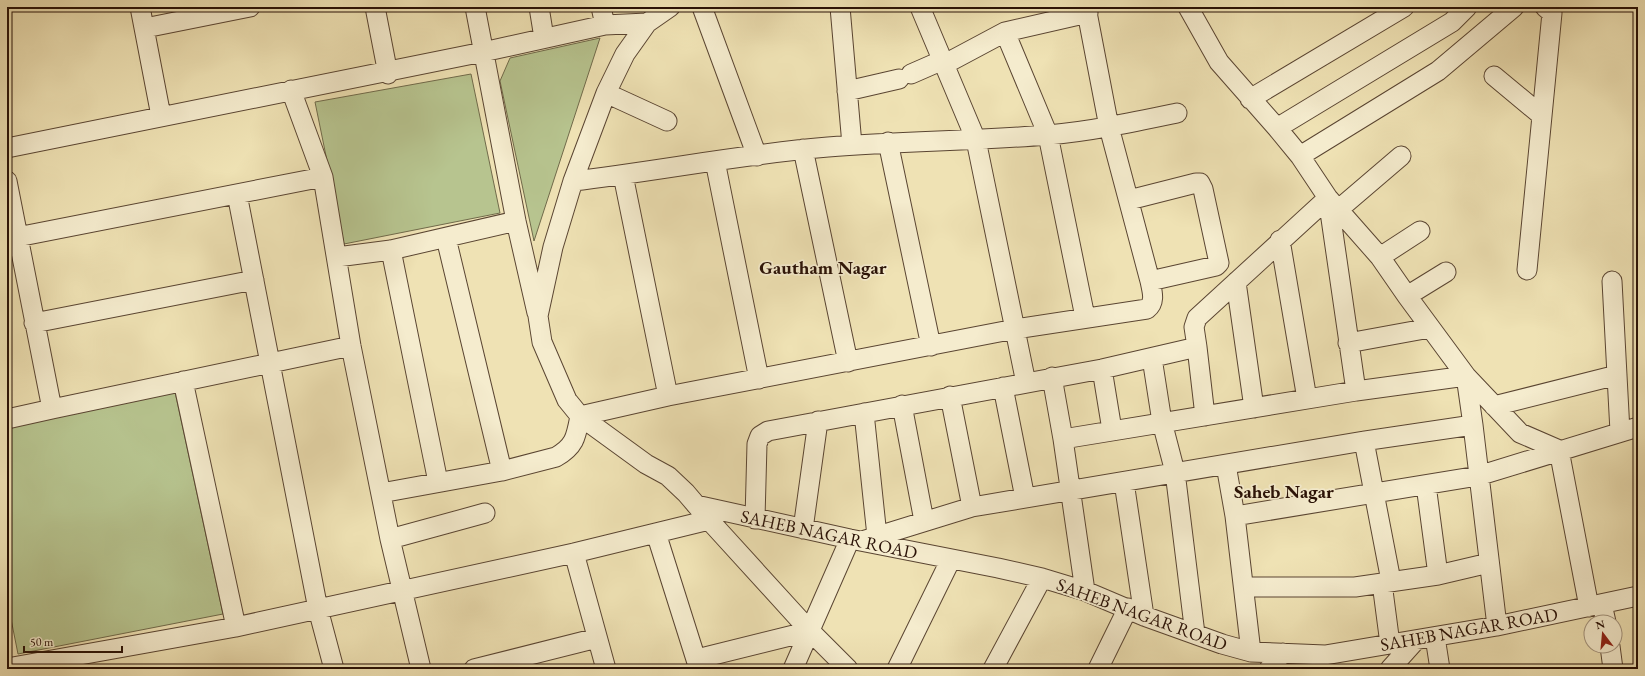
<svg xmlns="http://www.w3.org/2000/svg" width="1645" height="676" font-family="'EB Garamond',serif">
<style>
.green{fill:#b7c48f;stroke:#706a4a}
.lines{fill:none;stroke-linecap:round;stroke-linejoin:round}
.minor-casing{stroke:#5a4532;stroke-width:21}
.minor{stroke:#f5ecce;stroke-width:19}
.labels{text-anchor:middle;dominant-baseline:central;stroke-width:3.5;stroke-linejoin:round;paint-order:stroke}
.street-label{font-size:18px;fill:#291106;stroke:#f5ecce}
.neighbourhood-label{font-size:19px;font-weight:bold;fill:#291106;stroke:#f5ecce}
</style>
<rect width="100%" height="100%" fill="#efe2b4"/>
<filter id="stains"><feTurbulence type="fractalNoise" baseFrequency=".005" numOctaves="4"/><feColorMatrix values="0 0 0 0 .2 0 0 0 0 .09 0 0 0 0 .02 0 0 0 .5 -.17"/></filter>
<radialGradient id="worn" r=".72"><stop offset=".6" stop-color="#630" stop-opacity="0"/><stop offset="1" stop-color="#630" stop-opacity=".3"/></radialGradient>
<!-- green -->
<path class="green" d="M 600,38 L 534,241 L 500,81 L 510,58 Z
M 471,74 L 500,213 L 344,244 L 315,102 Z
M 175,392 L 223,614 L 18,654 L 7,599 L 7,427 Z"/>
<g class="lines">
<!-- minor casing -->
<g class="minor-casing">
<path id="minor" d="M 140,7 L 161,116
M 375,7 L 388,74
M 475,7 L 516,221 L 537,313
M 539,7 L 544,38
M 601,7 L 605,25
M 670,7 L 647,23 L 625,54 L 606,93 L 573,181 L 553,247 L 538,316 L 542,342 L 567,400 L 580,416 L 646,464 L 668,476 L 686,493 L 709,520 L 810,631 L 848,669
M 702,7 L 757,156
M 840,7 L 852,145
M 920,7 L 976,140 L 1026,383
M 1188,7 L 1219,62 L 1277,128 L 1300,156 L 1328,198 L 1380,257 L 1407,296 L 1466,376 L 1473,425
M 145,28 L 250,7
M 1005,32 L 1048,135 L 1085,317
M 945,64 L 1005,32 L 1088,13
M 911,74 L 943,60
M 1494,76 L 1541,115
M 847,91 L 899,79
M 606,93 L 667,121
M 1250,99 L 1404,7
M 1277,128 L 1452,22 L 1467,7
M 888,142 L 931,346
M 7,148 L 483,52 L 605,25 L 647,23
M 803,149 L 848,362
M 1300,156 L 1438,71 L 1514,7
M 715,161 L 759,379
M 623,175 L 668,396
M 323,177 L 351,346 L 390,539 L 421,669
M 7,181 L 52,409 L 7,419
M 573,181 C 658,171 743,154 828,147 C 901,141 974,141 1048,135 C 1092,131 1134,122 1177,113
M 237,194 L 318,609 L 334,669
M 1129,200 L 1196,183 L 1200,183 L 1203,189 L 1219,263 L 1216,266 L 1150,281
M 1339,209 L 1401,156
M 446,238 L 502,471
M 7,239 L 323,177 L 291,90
M 1280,240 L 1307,399
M 391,250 L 438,482
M 337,257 L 391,250 L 516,221
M 1380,257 L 1420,231
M 1527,270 L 1552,13 L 1545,7
M 1612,281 L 1620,432
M 1236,282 L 1254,408
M 1407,296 L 1446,272
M 34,323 L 254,280
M 1348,343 L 1430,328
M 1197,347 L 1205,416
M 1152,358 L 1162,422 L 1175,472 L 1195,634
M 1102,369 L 1112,430
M 1052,377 L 1063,439 L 1085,591
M 183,381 L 236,627
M 1003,387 L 1025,498
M 950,396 L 972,507
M 902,405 L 924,521
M 1494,406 L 1617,375
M 52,409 L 351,346
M 864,413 L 877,536
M 1063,439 L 1356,391 L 1466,376 L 1520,433 L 1559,450 L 1589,607
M 1364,441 L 1391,581
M 1226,465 L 1235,516 L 1251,652
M 1124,482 L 1144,616
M 1426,485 L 1438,575
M 381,493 L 502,471 L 556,457 C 575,446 576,437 580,416 L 668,396 L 1015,329 L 1147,309 C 1156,302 1152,291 1150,281 L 1109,127 L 1086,7
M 696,505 L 850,539 L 998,568 L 1042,578 L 1085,591 L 1144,616 L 1222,644 L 1251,652 L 1325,655 L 1337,653 L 1497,626 L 1638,596
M 1235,516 L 1478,476 L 1638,427
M 755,519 L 757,444 L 760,436 L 768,431 L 1102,369 L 1197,347 L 1194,327 L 1197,318 L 1328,198 L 1356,391
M 803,529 L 818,421
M 656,533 L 699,669
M 390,539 L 485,513
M 862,541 L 972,507 L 1364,441 L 1473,425 L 1497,626
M 574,553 L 606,669
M 1382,583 L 1390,644
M 1244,587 L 1355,587 L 1438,575 L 1489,563
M 1602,604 L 1606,622
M 1435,637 L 1440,669
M 1610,646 L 1613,669
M 697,659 L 810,631
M 7,668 L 236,627 L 574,553 L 709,520
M 474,669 L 597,638
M 793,669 L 850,539
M 897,669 L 951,559
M 993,669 L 1042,578
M 1098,669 L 1128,608
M 1269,669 L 1283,653
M 1390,669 L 1416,640"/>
</g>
<!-- minor -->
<use href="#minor" class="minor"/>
</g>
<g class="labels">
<!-- street labels -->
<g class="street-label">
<text transform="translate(829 534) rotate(12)">SAHEB NAGAR ROAD</text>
<text transform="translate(1142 614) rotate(20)">SAHEB NAGAR ROAD</text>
<text transform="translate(1469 629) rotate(-10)">SAHEB NAGAR ROAD</text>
</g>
<!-- neighbourhood labels -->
<g class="neighbourhood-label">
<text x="823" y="267">Gautham Nagar</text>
<text x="1284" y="491">Saheb Nagar</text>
</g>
</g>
<!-- margin -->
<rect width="1645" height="676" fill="none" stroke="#efe2b4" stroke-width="24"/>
<rect x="8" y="8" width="1629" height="660" fill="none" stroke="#291106" stroke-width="2"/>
<rect x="12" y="12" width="1621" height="652" fill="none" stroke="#291106"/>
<!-- north arrow -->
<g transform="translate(1603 634) rotate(344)"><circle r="19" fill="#f5ecce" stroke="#a3947e"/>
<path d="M0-3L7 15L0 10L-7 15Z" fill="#8f2418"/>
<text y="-6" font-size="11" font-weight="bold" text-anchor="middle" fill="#291106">N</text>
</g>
<!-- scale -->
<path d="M24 646v6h98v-6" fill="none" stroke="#291106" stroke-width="2"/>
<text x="30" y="646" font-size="12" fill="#291106" stroke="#f5ecce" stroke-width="3" paint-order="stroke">50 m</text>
<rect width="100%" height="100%" filter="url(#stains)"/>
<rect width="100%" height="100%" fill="url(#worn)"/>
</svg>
